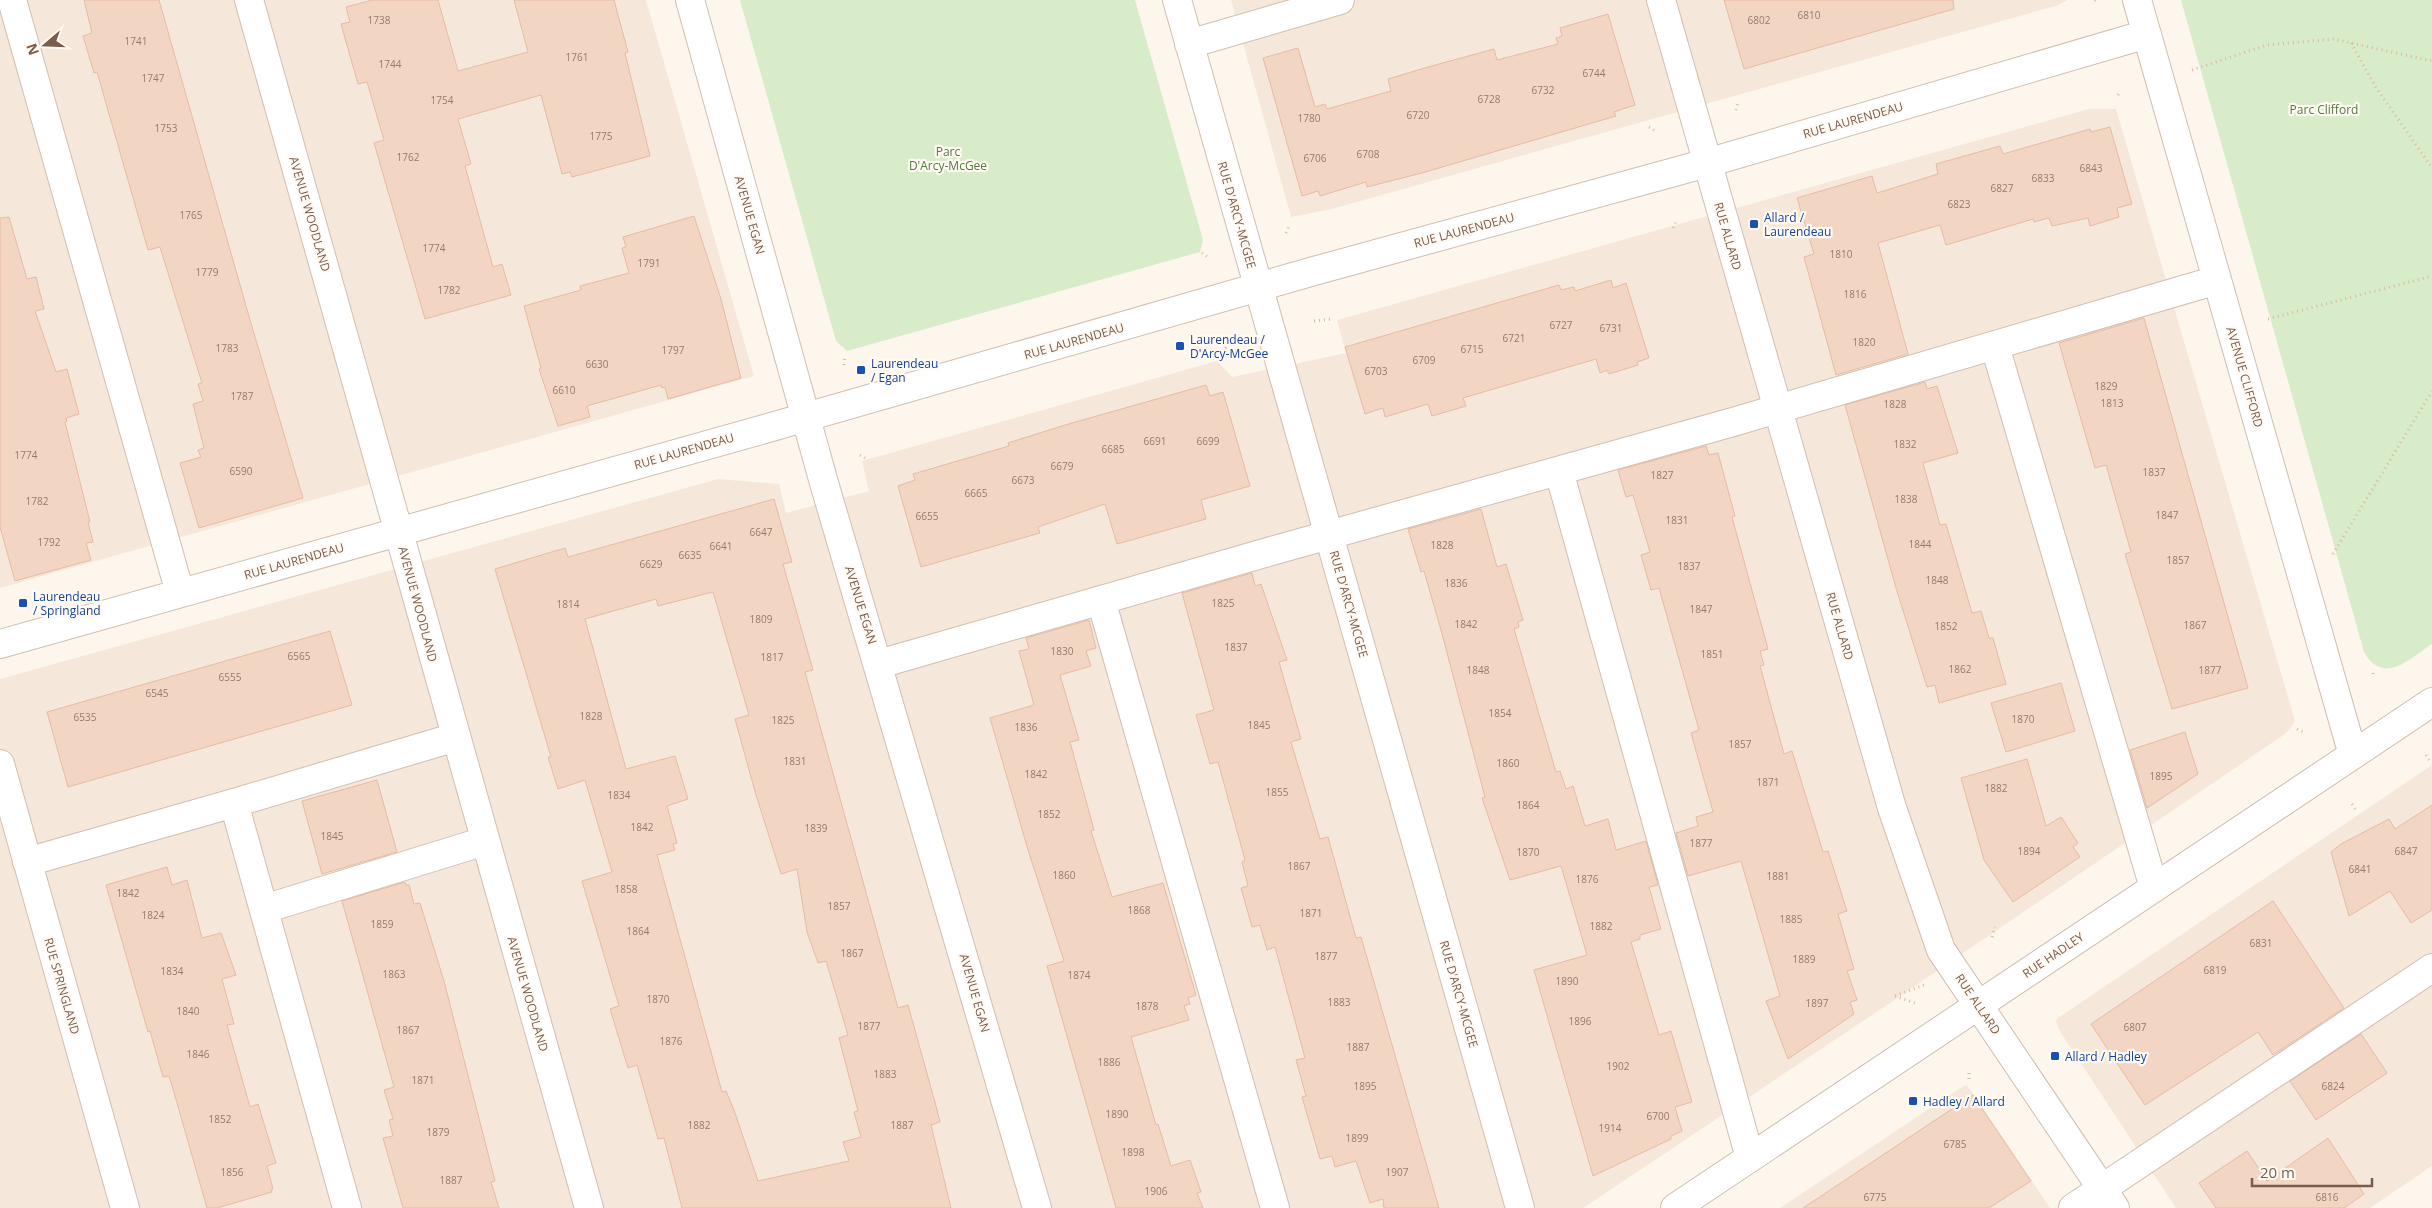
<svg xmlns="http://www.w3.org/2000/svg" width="2432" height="1208" font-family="'Open Sans',sans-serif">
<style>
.residential{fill:#f5e8da}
.green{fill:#d8ecc9}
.building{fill:#f3d5c3;stroke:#e6bba3;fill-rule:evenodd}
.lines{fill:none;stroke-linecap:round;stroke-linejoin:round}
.minor-casing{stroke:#d1beb0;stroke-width:30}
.path{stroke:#d9b8a5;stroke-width:3;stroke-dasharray:1 4;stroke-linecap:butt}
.minor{stroke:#fff;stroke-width:28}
.transit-dot{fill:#1a4fb4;stroke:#fffaf3;stroke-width:2}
.labels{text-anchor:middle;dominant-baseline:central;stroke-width:4.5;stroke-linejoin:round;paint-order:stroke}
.number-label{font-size:10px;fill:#987a6a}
.park-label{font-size:12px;fill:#537a41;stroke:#fffaf3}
.street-label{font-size:12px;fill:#7a5c4d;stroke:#fffaf3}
.transit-label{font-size:12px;fill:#164399;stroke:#fffaf3;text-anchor:start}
</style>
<rect width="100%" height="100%" fill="#fdf6ec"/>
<!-- residential -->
<path class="residential" d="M 0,0 L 646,0 L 754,376 L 0,588 Z
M 1231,0 L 2067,0 L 2059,5 L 1332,209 L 1291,217 Z
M 2089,109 L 2116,109 L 2295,721 L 2290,729 L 2282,736 L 1884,1007 L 1583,1208 L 0,1208 L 0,679 L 718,479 L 779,484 L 786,513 L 869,491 L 862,461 L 1217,361 L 1232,377 L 1346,353 L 1337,320 Z
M 2432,765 L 2432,1166 L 2370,1208 L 2176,1208 L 2059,1030 L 2056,1021 L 2058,1018 Z
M 1967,1085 L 2050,1208 L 1780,1208 L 1962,1087 Z"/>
<!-- green -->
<path class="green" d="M 740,0 L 1135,0 L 1203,240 L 1200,252 L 847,351 L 836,341 Z
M 2181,0 L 2432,0 L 2432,644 C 2409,659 2384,686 2364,652 Z"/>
<!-- building -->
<path class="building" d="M 84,0 L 159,0 L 250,320 L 303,498 L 199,528 L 180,463 L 201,457 L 198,450 L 204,448 L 193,404 L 203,401 L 198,384 L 202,383 L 160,247 L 148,250 L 97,72 L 94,73 L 83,36 L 92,33 Z
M 372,0 L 438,0 L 458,71 L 528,52 L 514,0 L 614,0 L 628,52 L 625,53 L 650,156 L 572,177 L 570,172 L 562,174 L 541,95 L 458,119 L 471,164 L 465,166 L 493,267 L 502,264 L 511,295 L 425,319 L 374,143 L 384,140 L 367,82 L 358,84 L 341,24 L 350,22 L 346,7 Z
M 1724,0 L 1953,0 L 1954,9 L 1744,69 Z
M 1608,14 L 1635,105 L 1614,112 L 1616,116 L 1422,173 L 1367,187 L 1366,182 L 1320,196 L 1318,191 L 1302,196 L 1263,58 L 1298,48 L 1315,107 L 1325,104 L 1327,109 L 1391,91 L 1388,79 L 1428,67 L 1494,49 L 1497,60 L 1558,44 L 1556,38 L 1562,36 L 1560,28 Z
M 2110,127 L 2132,204 L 2117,208 L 2119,217 L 2090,226 L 2088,218 L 2052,226 L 2049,218 L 2034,222 L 2033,219 L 1946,245 L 1940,225 L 1878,243 L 1908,354 L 1836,375 L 1804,257 L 1814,254 L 1797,198 L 1872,176 L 1877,193 L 1938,174 L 1936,164 L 2000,146 L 2003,154 L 2090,129 L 2091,132 Z
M 694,216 L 721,299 L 741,378 L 668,399 L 665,387 L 662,388 L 661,385 L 587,406 L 590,417 L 558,426 L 539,369 L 541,368 L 524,306 L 581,290 L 580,286 L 629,273 L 622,248 L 626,247 L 623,237 Z
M 9,217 L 27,279 L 36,277 L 44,309 L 35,311 L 56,372 L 67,369 L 79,414 L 66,418 L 67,421 L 65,422 L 90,522 L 88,522 L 93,542 L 86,543 L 91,560 L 15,581 L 0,527 L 0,218 Z
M 1611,280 L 1613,288 L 1626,283 L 1649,358 L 1637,362 L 1638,365 L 1609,374 L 1607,370 L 1600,373 L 1596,359 L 1463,398 L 1466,406 L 1432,416 L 1428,404 L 1385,417 L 1383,408 L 1365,414 L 1345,347 L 1559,285 L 1561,290 L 1574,287 L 1575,291 Z
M 2144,318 L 2248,688 L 2172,709 L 2125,554 L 2131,552 L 2106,465 L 2095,468 L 2059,343 Z
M 1925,382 L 1927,389 L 1937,386 L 1958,453 L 1923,463 L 1940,525 L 1946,524 L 1972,613 L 1981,611 L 1989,638 L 1993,638 L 2006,684 L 1939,703 L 1935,685 L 1927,687 L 1896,588 L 1845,405 Z
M 1206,385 L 1210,396 L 1223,392 L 1250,486 L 1201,500 L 1206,519 L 1117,544 L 1105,504 L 1038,527 L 1040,533 L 921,567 L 898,486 L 915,480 L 913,474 L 1009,446 L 1008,443 L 1065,425 Z
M 1706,446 L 1709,455 L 1718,453 L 1735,516 L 1732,517 L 1768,649 L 1760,651 L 1764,665 L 1760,666 L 1784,754 L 1792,751 L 1823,852 L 1828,851 L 1847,911 L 1838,914 L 1854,969 L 1847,971 L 1857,1000 L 1850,1002 L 1854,1014 L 1788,1059 L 1766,1001 L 1780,996 L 1741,861 L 1688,876 L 1676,833 L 1698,826 L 1696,817 L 1713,812 L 1691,733 L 1699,730 L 1659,588 L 1651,590 L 1641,555 L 1650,552 L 1633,495 L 1626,497 L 1618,470 Z
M 774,499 L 792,562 L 783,564 L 813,670 L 805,672 L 898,1008 L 908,1005 L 936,1106 L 940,1122 L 931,1125 L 951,1208 L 682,1208 L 664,1138 L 658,1139 L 637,1065 L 628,1068 L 610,1009 L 619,1006 L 582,881 L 612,872 L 585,780 L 558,789 L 548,757 L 551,757 L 495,569 L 565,548 L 568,557 ZM 713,592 L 749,715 L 735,719 L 756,795 L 781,874 L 797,869 L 807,932 L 818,963 L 826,961 L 848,1035 L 839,1038 L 858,1111 L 854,1112 L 861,1137 L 843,1142 L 849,1161 L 758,1181 L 734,1110 L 726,1091 L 722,1092 L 657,855 L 675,850 L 673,844 L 677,843 L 667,806 L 688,799 L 675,756 L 626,769 L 585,619 L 656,599 L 658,606 Z
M 1481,509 L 1497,567 L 1506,564 L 1523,620 L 1518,622 L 1519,627 L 1514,629 L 1556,772 L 1560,771 L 1566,789 L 1573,786 L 1585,826 L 1608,819 L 1616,850 L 1646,841 L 1658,885 L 1649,887 L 1661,929 L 1640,935 L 1640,939 L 1631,942 L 1659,1035 L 1671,1031 L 1692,1102 L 1675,1107 L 1682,1131 L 1671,1136 L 1671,1139 L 1593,1176 L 1534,970 L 1587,955 L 1574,910 L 1561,866 L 1510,880 L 1482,798 L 1485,797 L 1441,630 L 1424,571 L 1421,572 L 1408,529 Z
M 1252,573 L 1255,586 L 1261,584 L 1287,660 L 1279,662 L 1301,739 L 1291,742 L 1320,839 L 1328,837 L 1356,938 L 1361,937 L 1439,1208 L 1384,1208 L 1383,1199 L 1370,1203 L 1356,1161 L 1335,1167 L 1332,1156 L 1320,1159 L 1302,1097 L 1306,1096 L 1296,1060 L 1305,1058 L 1275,947 L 1267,950 L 1260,925 L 1252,927 L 1241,888 L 1248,886 L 1242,862 L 1245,860 L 1218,762 L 1210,764 L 1196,715 L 1214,710 L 1182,593 Z
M 1089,620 L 1096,648 L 1086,651 L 1091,666 L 1060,675 L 1079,740 L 1070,742 L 1094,830 L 1091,831 L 1112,897 L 1163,883 L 1196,995 L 1188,998 L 1190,1004 L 1184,1006 L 1189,1020 L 1131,1037 L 1156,1125 L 1158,1124 L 1171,1166 L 1190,1160 L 1201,1192 L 1197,1193 L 1203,1208 L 1116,1208 L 1047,966 L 1064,961 L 1028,850 L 990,718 L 1034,705 L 1019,651 L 1029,649 L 1026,638 Z
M 330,631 L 352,705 L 68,787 L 47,712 Z
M 2061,683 L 2075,731 L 2006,752 L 1991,703 Z
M 2185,732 L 2198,774 L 2147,808 L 2130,750 Z
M 2027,759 L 2046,826 L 2061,817 L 2078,843 L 2073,847 L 2080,857 L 2013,902 L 1984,860 L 1961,778 Z
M 377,780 L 397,852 L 322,874 L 302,801 Z
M 2432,805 L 2432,910 L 2411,923 L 2390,891 L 2349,916 L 2331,852 L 2341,844 L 2389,819 L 2395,829 Z
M 167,867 L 172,885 L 187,880 L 202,938 L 221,933 L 236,975 L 222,979 L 234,1024 L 227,1025 L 250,1107 L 258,1104 L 276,1163 L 267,1166 L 273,1189 L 271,1190 L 272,1192 L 217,1208 L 207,1208 L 173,1089 L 169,1076 L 163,1077 L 150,1031 L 148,1032 L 106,885 Z
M 405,882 L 406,885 L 409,885 L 414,904 L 420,903 L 444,981 L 495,1181 L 491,1182 L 499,1208 L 403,1208 L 383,1138 L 393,1136 L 389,1120 L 393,1119 L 384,1090 L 394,1087 L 342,901 Z
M 2273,901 L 2344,1008 L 2273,1055 L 2258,1032 L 2145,1105 L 2091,1024 Z
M 2361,1034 L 2387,1073 L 2316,1120 L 2290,1081 Z
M 1973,1095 L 2031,1181 L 1989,1208 L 1803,1208 Z
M 2328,1138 L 2364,1194 L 2344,1208 L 2216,1208 L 2199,1183 L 2247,1151 L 2267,1181 Z"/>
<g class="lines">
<!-- minor casing -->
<g class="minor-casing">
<path id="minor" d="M 12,0 L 180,593
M 249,0 L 589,1208
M 690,0 L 824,483 L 1037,1208
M 1177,0 L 1520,1208
M 1661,0 L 1892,808 L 1941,950 L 2115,1208
M 2137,0 L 2353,755
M 1189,44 L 1340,0
M 1995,346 L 2154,888
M 1559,471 L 1750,1158
M 1101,600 L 1275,1208
M 0,644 L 775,426 L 1314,271 L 1707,163 L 2147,34
M 879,664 L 1275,550 L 1733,422 L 2217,280
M 0,764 L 125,1208
M 234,803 L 347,1208
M 27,862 L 234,803 L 456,737
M 264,909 L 485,841
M 1675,1208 L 2432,702
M 2073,1208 L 2432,968"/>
</g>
<!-- path -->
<path class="path" d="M 2095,0 L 2096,1
M 2351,43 L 2375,86 L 2432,168
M 2192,70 L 2267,45 L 2333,39 L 2432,61
M 2118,95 L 2120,91
M 1736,110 L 1738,103
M 1649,127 L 1655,131
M 1673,228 L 1677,219
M 1286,233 L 1289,226
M 1202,253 L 1208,257
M 2268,319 L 2432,276
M 1314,321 L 1332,319
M 1214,358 L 1230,344
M 844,365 L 845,357
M 860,455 L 865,458
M 2333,554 L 2432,391
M 2373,674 L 2374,670
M 2297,729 L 2303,732
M 2426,755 L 2429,760
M 2352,804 L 2355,809
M 1992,937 L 1995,927
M 1895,996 L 1918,1004
M 1895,996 L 1924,985
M 1969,1073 L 1969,1081"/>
<!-- minor -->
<use href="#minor" class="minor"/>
</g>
<!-- markers -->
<g class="transit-dot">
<rect x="1749" y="219" width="10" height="10" rx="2.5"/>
<rect x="1175" y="341" width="10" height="10" rx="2.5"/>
<rect x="856" y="365" width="10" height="10" rx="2.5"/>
<rect x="18" y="598" width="10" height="10" rx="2.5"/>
<rect x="2050" y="1051" width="10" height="10" rx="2.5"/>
<rect x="1908" y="1096" width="10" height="10" rx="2.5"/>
</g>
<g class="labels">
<!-- number labels -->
<g class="number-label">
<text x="1809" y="15">6810</text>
<text x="379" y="20">1738</text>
<text x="1759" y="20">6802</text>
<text x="136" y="41">1741</text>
<text x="577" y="57">1761</text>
<text x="390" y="64">1744</text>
<text x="1594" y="73">6744</text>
<text x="153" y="78">1747</text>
<text x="1543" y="90">6732</text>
<text x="1489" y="99">6728</text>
<text x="442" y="100">1754</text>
<text x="1418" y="115">6720</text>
<text x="1309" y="118">1780</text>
<text x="166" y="128">1753</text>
<text x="601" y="136">1775</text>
<text x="1368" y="154">6708</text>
<text x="408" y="157">1762</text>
<text x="1315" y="158">6706</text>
<text x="2091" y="168">6843</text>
<text x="2043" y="178">6833</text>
<text x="2002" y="188">6827</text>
<text x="1959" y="204">6823</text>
<text x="191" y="215">1765</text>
<text x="434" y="248">1774</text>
<text x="1841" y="254">1810</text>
<text x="649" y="263">1791</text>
<text x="207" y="272">1779</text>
<text x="449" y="290">1782</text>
<text x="1855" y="294">1816</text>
<text x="1561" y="325">6727</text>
<text x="1611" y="328">6731</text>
<text x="1514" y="338">6721</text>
<text x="1864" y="342">1820</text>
<text x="227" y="348">1783</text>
<text x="1472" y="349">6715</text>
<text x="673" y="350">1797</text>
<text x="1424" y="360">6709</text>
<text x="597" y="364">6630</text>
<text x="1376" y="371">6703</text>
<text x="2106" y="386">1829</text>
<text x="564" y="390">6610</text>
<text x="242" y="396">1787</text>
<text x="2112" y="403">1813</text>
<text x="1895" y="404">1828</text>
<text x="1155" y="441">6691</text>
<text x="1208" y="441">6699</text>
<text x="1905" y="444">1832</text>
<text x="1113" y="449">6685</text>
<text x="26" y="455">1774</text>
<text x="1062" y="466">6679</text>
<text x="241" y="471">6590</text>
<text x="2154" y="472">1837</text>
<text x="1662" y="475">1827</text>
<text x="1023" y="480">6673</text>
<text x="976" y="493">6665</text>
<text x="1906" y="499">1838</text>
<text x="37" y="501">1782</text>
<text x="2167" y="515">1847</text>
<text x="927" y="516">6655</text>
<text x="1677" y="520">1831</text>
<text x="761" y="532">6647</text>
<text x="49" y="542">1792</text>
<text x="1920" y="544">1844</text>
<text x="1442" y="545">1828</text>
<text x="721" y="546">6641</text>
<text x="690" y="555">6635</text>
<text x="2178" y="560">1857</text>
<text x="651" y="564">6629</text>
<text x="1689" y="566">1837</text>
<text x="1937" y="580">1848</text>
<text x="1456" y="583">1836</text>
<text x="1223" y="603">1825</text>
<text x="568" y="604">1814</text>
<text x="1701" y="609">1847</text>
<text x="761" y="619">1809</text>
<text x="1466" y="624">1842</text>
<text x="2195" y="625">1867</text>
<text x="1946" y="626">1852</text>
<text x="1236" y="647">1837</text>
<text x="1062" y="651">1830</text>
<text x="1712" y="654">1851</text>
<text x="299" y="656">6565</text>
<text x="772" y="657">1817</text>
<text x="1960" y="669">1862</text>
<text x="1478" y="670">1848</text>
<text x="2210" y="670">1877</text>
<text x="230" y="677">6555</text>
<text x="157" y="693">6545</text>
<text x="1500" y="713">1854</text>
<text x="591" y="716">1828</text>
<text x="85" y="717">6535</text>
<text x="2023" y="719">1870</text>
<text x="783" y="720">1825</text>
<text x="1259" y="725">1845</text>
<text x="1026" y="727">1836</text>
<text x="1740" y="744">1857</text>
<text x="795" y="761">1831</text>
<text x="1508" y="763">1860</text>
<text x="1036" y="774">1842</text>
<text x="2161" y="776">1895</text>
<text x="1768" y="782">1871</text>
<text x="1996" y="788">1882</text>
<text x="1277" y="792">1855</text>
<text x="619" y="795">1834</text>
<text x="1528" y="805">1864</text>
<text x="1049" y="814">1852</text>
<text x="642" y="827">1842</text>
<text x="816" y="828">1839</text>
<text x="332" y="836">1845</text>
<text x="1701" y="843">1877</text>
<text x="2029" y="851">1894</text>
<text x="2406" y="851">6847</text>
<text x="1528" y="852">1870</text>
<text x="1299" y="866">1867</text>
<text x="2360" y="869">6841</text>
<text x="1064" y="875">1860</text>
<text x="1778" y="876">1881</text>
<text x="1587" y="879">1876</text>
<text x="626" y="889">1858</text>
<text x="128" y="893">1842</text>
<text x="839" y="906">1857</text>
<text x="1139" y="910">1868</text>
<text x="1311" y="913">1871</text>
<text x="153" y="915">1824</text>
<text x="1791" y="919">1885</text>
<text x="382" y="924">1859</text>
<text x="1601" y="926">1882</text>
<text x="638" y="931">1864</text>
<text x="2261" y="943">6831</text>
<text x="852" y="953">1867</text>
<text x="1326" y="956">1877</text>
<text x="1804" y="959">1889</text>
<text x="2215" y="970">6819</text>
<text x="172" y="971">1834</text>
<text x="394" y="974">1863</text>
<text x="1079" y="975">1874</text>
<text x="1567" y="981">1890</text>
<text x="658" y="999">1870</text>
<text x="1339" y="1002">1883</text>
<text x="1817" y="1003">1897</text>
<text x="1147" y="1006">1878</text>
<text x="188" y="1011">1840</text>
<text x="1580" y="1021">1896</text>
<text x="869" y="1026">1877</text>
<text x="2135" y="1027">6807</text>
<text x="408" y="1030">1867</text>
<text x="671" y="1041">1876</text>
<text x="1358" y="1047">1887</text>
<text x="198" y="1054">1846</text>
<text x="1109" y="1062">1886</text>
<text x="1618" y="1066">1902</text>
<text x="885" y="1074">1883</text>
<text x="423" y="1080">1871</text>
<text x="1365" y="1086">1895</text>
<text x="2333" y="1086">6824</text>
<text x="1117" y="1114">1890</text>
<text x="1658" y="1116">6700</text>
<text x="220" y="1119">1852</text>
<text x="699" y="1125">1882</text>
<text x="902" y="1125">1887</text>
<text x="1610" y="1128">1914</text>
<text x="438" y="1132">1879</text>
<text x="1357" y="1138">1899</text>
<text x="1955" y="1144">6785</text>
<text x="1133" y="1152">1898</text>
<text x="232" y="1172">1856</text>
<text x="1397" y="1172">1907</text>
<text x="451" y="1180">1887</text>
<text x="1156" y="1191">1906</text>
<text x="1875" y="1197">6775</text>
<text x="2327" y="1197">6816</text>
</g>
<!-- park labels -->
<g class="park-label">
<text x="2324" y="109">Parc Clifford</text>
<text x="948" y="151">Parc<tspan x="948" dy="14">D'Arcy-McGee</tspan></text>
</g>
<!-- street labels -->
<g class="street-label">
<text transform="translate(1853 120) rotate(-16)">RUE LAURENDEAU</text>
<text transform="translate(310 214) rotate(74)">AVENUE WOODLAND</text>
<text transform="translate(750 215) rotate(74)">AVENUE EGAN</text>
<text transform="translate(1237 215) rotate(74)">RUE D'ARCY-MCGEE</text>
<text transform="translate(1464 230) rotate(-15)">RUE LAURENDEAU</text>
<text transform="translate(1728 236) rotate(74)">RUE ALLARD</text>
<text transform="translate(1074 341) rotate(-16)">RUE LAURENDEAU</text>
<text transform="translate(2245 377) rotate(74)">AVENUE CLIFFORD</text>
<text transform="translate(684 451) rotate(-16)">RUE LAURENDEAU</text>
<text transform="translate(294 561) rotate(-16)">RUE LAURENDEAU</text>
<text transform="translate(418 604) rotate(75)">AVENUE WOODLAND</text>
<text transform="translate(1349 604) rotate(74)">RUE D'ARCY-MCGEE</text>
<text transform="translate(861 605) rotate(73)">AVENUE EGAN</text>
<text transform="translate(1840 626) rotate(74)">RUE ALLARD</text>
<text transform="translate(2053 955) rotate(-34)">RUE HADLEY</text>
<text transform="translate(62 986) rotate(74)">RUE SPRINGLAND</text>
<text transform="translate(975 993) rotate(74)">AVENUE EGAN</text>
<text transform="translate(528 994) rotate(74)">AVENUE WOODLAND</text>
<text transform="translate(1459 994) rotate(74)">RUE D'ARCY-MCGEE</text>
<text transform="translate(1978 1004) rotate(56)">RUE ALLARD</text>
</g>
<!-- transit labels -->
<g class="transit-label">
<text x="1764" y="217">Allard /<tspan x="1764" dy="14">Laurendeau</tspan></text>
<text x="1190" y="339">Laurendeau /<tspan x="1190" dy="14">D'Arcy-McGee</tspan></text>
<text x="871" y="363">Laurendeau<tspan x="871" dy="14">/ Egan</tspan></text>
<text x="33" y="596">Laurendeau<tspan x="33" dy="14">/ Springland</tspan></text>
<text x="2065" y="1056">Allard / Hadley</text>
<text x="1923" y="1101">Hadley / Allard</text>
</g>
</g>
<!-- north arrow -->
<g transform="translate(45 45) rotate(251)" stroke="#fffaf3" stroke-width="4" paint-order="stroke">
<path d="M0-4L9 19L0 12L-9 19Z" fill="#7a5c4d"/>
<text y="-8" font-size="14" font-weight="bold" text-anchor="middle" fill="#7a5c4d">N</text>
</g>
<!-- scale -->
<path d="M2252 1178v8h120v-8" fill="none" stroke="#7a5c4d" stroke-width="2.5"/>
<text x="2260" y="1178" font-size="15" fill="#7a5c4d" stroke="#fffaf3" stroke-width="4" paint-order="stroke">20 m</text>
</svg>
